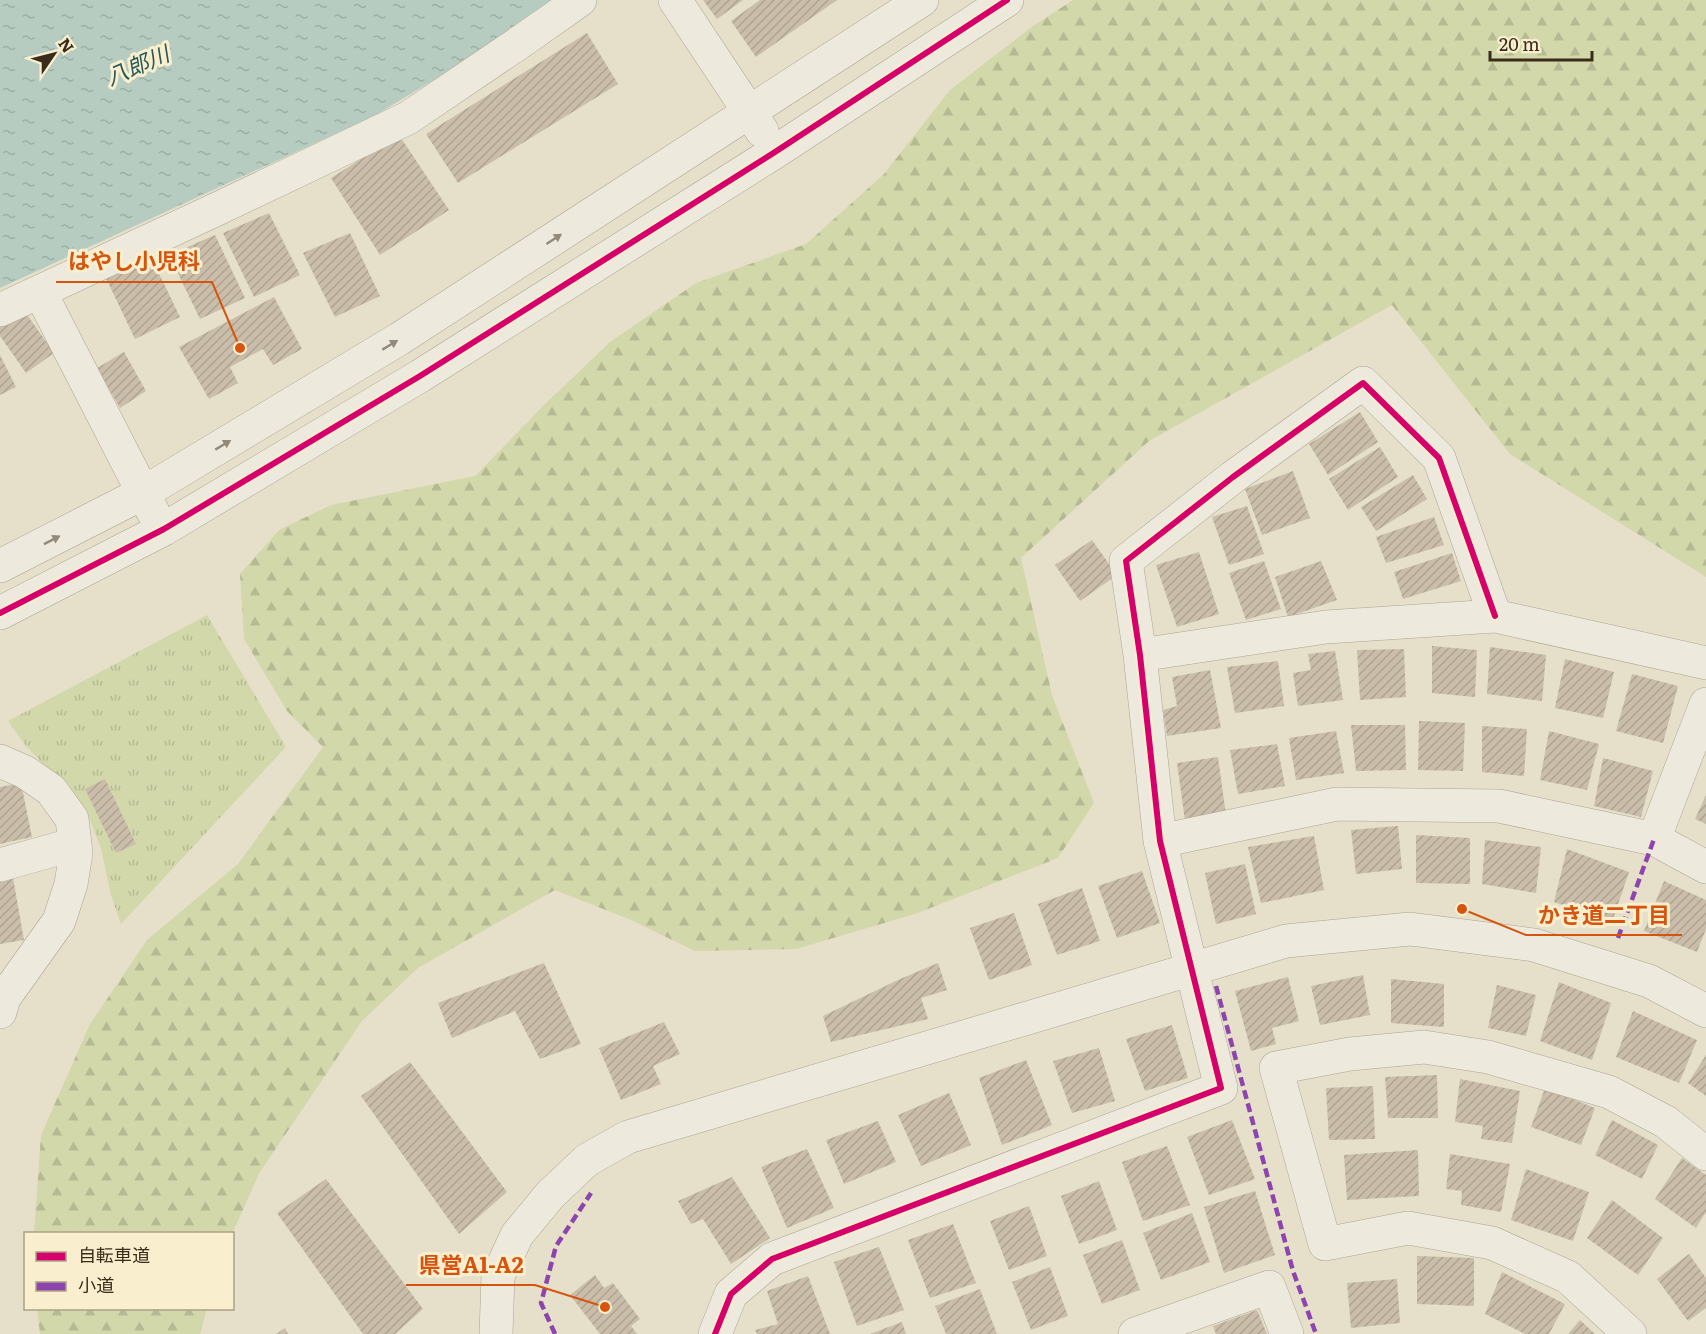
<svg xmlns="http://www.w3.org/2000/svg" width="1706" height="1334" font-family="Literata,'Noto Sans JP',serif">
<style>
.forest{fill:url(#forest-firs)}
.park{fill:url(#park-tufts)}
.water{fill:url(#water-ripples)}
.building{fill:url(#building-hatch)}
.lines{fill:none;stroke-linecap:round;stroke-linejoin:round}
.minor-casing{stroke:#aba494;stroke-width:34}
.minor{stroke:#ede9dc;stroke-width:33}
.quiet{stroke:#8e44ad;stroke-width:4.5;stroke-dasharray:9 4.5;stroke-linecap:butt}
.cycleway-casing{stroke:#f9efce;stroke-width:10}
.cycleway{stroke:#d6006c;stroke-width:6}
.oneway{fill:#938a7c}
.labels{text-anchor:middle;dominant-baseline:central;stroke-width:6;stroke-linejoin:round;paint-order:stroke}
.water-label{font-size:22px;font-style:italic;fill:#295a5b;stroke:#f9efce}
.leader{fill:none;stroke:#d6540e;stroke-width:2}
.callout-dot{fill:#d6540e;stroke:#f9efce;stroke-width:2}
.callout-label{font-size:22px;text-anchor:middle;font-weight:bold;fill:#d6540e;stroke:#f9efce;stroke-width:6;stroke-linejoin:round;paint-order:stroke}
</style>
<defs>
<pattern id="forest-firs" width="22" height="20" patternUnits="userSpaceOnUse" patternTransform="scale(1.5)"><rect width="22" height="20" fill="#d3d8ab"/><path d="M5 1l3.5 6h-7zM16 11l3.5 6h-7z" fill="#b6ba93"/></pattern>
<pattern id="park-tufts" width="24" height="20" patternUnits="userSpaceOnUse" patternTransform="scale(1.5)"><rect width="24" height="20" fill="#d3d8ab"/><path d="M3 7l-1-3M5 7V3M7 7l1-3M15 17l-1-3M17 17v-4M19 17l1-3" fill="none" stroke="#b6ba93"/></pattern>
<pattern id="water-ripples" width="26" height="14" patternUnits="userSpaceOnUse" patternTransform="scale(1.5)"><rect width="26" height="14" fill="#b6ccc0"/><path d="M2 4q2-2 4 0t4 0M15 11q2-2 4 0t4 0" fill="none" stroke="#9dafa4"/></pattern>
<pattern id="building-hatch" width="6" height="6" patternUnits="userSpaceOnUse" patternTransform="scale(1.5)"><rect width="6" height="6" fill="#cabeaa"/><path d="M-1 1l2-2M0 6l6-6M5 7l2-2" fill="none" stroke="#aea392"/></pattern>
</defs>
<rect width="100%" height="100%" fill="#e6e0ca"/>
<!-- forest -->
<path class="forest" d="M 1073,0 L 1706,0 L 1706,577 L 1510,454 L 1392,305 L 1149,441 L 1021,558 L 1052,695 L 1094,803 L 1058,858 L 915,914 L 796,949 L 695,951 L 631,920 L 555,890 L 418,968 L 362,1021 L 260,1172 L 232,1234 L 34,1233 L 41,1135 L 90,1024 L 147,940 L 238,864 L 323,747 L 287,711 L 244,639 L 240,574 L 279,530 L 331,505 L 475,476 L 543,406 L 610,342 L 696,283 L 806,244 L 884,174 L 950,90 L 1033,26 Z
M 37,1309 L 37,1308 L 207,1309 L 200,1334 L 40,1334 Z"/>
<!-- park -->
<path class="park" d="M 207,615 L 286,747 L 121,924 L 111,895 L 101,849 L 86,809 L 25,745 L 8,721 Z"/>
<!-- water -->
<path class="water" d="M 0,0 L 551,0 L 450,70 L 376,115 L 0,288 Z"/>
<!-- building -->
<path class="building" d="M 703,0 L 743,0 L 717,19 Z
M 760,0 L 837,0 L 756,57 L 731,21 Z
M 587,33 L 618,84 L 458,183 L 426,134 Z
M 399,135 L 449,210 L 380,255 L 331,178 Z
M 269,213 L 300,275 L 254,297 L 223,233 Z
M 350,233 L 380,296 L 335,317 L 303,253 Z
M 215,235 L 245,298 L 200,319 L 169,255 Z
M 150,255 L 180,317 L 135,339 L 104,274 Z
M 274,297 L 302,349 L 273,365 L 263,349 L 230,367 L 238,383 L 209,399 L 179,347 Z
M 23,309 L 54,353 L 26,373 L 0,336 L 0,326 Z
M 124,352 L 146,391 L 120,408 L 97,368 Z
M 0,355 L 16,387 L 0,395 Z
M 1360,412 L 1378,442 L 1328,475 L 1309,444 Z
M 1380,447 L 1398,477 L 1348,510 L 1329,479 Z
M 1293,471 L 1310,518 L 1262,535 L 1245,489 Z
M 1413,475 L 1427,499 L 1376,531 L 1361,507 Z
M 1247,506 L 1264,554 L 1229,565 L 1212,517 Z
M 1434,517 L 1444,545 L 1386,563 L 1376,537 Z
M 1092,540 L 1117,575 L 1080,601 L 1055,565 Z
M 1199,552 L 1219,614 L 1177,627 L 1156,565 Z
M 1452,553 L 1461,581 L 1403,599 L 1394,572 Z
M 1264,561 L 1281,609 L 1246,620 L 1229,573 Z
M 1321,561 L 1337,600 L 1288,617 L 1275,577 Z
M 1432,646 L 1477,650 L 1475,697 L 1432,693 Z
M 1490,647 L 1546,655 L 1542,701 L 1487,694 Z
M 1404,649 L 1406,697 L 1360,700 L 1357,650 Z
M 1335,651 L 1343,700 L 1298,706 L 1293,673 L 1311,670 L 1308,654 Z
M 1565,659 L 1614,672 L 1603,718 L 1555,708 Z
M 1278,661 L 1284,706 L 1235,713 L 1227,667 Z
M 1210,670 L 1221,728 L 1167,736 L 1163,710 L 1177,706 L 1172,677 Z
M 1632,674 L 1678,686 L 1663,743 L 1616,731 Z
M 1419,721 L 1465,723 L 1463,771 L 1418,770 Z
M 1351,725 L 1405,725 L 1406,770 L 1356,771 Z
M 1482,726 L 1527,729 L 1524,776 L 1482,772 Z
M 1336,731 L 1344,773 L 1296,780 L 1289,738 Z
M 1549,731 L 1599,744 L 1587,790 L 1540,780 Z
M 1277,744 L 1285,786 L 1238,794 L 1230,750 Z
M 1218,757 L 1226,815 L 1185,821 L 1177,763 Z
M 1603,758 L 1653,771 L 1641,817 L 1594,806 Z
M 105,779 L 136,844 L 116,853 L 85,789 Z
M 21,783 L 32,837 L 0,844 L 0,787 Z
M 1706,795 L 1706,824 L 1695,819 Z
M 1398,826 L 1402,869 L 1356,874 L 1351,830 Z
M 1416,835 L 1470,838 L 1470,884 L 1416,883 Z
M 1314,836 L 1324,890 L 1261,903 L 1248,847 Z
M 1485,840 L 1541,847 L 1536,893 L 1482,884 Z
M 1567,849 L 1629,872 L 1612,922 L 1554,902 Z
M 1245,864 L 1256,914 L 1216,924 L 1205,873 Z
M 1142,871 L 1160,923 L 1117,938 L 1098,886 Z
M 13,878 L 24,940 L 0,944 L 0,881 Z
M 1664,881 L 1706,900 L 1706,929 L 1697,952 L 1644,931 Z
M 1082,888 L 1100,941 L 1057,955 L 1038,904 Z
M 1014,913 L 1032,965 L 989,980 L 970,928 Z
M 544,963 L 581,1044 L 540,1059 L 515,1011 L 452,1038 L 438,1003 Z
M 938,963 L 947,990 L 921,998 L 928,1019 L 831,1042 L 823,1016 L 900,979 Z
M 1363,975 L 1370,1015 L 1320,1025 L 1311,986 Z
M 1288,977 L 1299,1021 L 1272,1028 L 1276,1044 L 1251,1051 L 1235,991 Z
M 1391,979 L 1444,984 L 1444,1027 L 1391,1023 Z
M 1559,982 L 1611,1003 L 1592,1060 L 1540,1041 Z
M 1497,985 L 1536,995 L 1526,1036 L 1488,1028 Z
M 1633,1011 L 1697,1040 L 1679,1083 L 1616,1057 Z
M 664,1022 L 680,1054 L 653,1066 L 661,1084 L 621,1100 L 599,1048 Z
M 1172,1025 L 1188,1078 L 1145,1091 L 1126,1039 Z
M 1099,1048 L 1115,1101 L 1072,1113 L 1053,1061 Z
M 1706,1055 L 1706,1096 L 1688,1083 Z
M 1026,1060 L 1052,1125 L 1002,1145 L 979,1078 Z
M 410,1062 L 507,1192 L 459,1234 L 361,1096 Z
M 1437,1075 L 1438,1118 L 1388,1118 L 1385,1077 Z
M 1460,1079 L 1520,1091 L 1512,1143 L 1481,1139 L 1483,1126 L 1455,1122 Z
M 1373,1086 L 1375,1139 L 1329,1140 L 1326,1088 Z
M 1545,1088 L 1595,1108 L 1581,1145 L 1531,1127 Z
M 949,1093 L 971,1145 L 921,1166 L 898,1115 Z
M 1232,1120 L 1255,1179 L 1209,1195 L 1187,1137 Z
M 1612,1120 L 1658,1145 L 1642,1179 L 1595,1155 Z
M 878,1121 L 896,1162 L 844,1184 L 826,1140 Z
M 1167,1146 L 1190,1205 L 1143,1221 L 1122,1162 Z
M 807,1149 L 834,1208 L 787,1228 L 761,1167 Z
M 1418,1150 L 1419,1196 L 1347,1200 L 1344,1155 Z
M 1450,1154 L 1510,1164 L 1501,1212 L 1461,1205 L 1462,1191 L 1446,1189 Z
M 1682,1158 L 1706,1175 L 1706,1212 L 1696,1228 L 1655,1199 Z
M 1526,1169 L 1589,1192 L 1573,1241 L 1511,1220 Z
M 732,1177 L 770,1238 L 731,1264 L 703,1219 L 691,1224 L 678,1201 Z
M 326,1179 L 423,1309 L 395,1334 L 363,1334 L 277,1213 Z
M 1099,1181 L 1117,1230 L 1079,1244 L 1061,1196 Z
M 1255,1191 L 1275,1255 L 1224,1273 L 1204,1207 Z
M 1612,1200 L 1663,1238 L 1638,1275 L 1587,1238 Z
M 1029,1206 L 1047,1256 L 1009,1270 L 990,1221 Z
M 1192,1213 L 1210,1262 L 1161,1280 L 1143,1233 Z
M 953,1224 L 976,1283 L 930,1298 L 908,1240 Z
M 1122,1240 L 1140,1290 L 1102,1304 L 1083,1255 Z
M 879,1247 L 904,1310 L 857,1326 L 834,1262 Z
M 1689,1254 L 1706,1278 L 1706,1308 L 1688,1321 L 1657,1279 Z
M 1417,1256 L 1474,1258 L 1474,1306 L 1417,1304 Z
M 1050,1267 L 1068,1316 L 1031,1330 L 1012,1282 Z
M 1502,1272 L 1565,1304 L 1549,1334 L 1525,1334 L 1485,1314 Z
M 595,1275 L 604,1288 L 613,1283 L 640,1319 L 631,1326 L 637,1334 L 600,1334 L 570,1295 Z
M 808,1276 L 830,1334 L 757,1334 L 755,1330 L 778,1324 L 767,1291 Z
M 1397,1279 L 1400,1323 L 1351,1328 L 1347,1283 Z
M 980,1289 L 997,1334 L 946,1334 L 935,1306 Z
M 1257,1310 L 1267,1334 L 1216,1334 L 1213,1326 Z
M 1580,1320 L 1595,1334 L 1568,1334 Z
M 902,1322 L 906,1334 L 870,1334 Z
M 285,1328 L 288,1334 L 276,1334 Z"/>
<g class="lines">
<!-- minor casing -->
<g class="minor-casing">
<path id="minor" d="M 675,0 L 762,131
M 40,292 L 153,512
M 0,310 L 217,209 L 408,118 L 526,38 L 580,0
M 0,566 L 143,493 L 399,339 L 922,0
M 0,613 L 164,529 L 420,376 L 775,152 L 1007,0
M 1140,655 L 1326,627 L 1495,616 L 1706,663
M 0,761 L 25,772 L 51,790 L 72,819 L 76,853 L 71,884 L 59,921 L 4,998 L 0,1012
M 1654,839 L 1706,704
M 1160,841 L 1337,804 L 1499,806 L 1654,839 L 1706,867
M 0,865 L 75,844
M 496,1334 L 498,1276 L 517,1235 L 550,1195 L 587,1160 L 628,1137 L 1286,941 L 1410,929 L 1534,945 L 1649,981 L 1706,1011
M 715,1334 L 731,1294 L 772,1259 L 1221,1088 L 1160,841 L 1140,655 L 1126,561 L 1233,477 L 1363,383 L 1439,458 L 1495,616
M 1135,1334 L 1269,1287 L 1287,1334
M 1630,1334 L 1568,1277 L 1492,1243 L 1408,1228 L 1325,1244 L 1276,1068 L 1350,1054 L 1424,1047 L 1488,1057 L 1609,1092 L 1666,1122 L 1706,1154"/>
</g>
<!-- minor -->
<use href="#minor" class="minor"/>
<!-- quiet -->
<path class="quiet" d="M 1618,938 L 1654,839
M 1216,986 L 1293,1271 L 1316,1334
M 555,1334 L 541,1303 L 556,1246 L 591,1193"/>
<!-- cycleway casing -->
<g class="cycleway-casing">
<path id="cycleway" d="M 0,613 L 164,529 L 420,376 L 775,152 L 1007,0
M 715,1334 L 731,1294 L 772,1259 L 1221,1088 L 1160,841 L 1140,655 L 1126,561 L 1233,477 L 1363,383 L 1439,458 L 1495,616"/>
</g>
<!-- cycleway -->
<use href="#cycleway" class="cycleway"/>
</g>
<!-- one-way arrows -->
<defs><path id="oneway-solid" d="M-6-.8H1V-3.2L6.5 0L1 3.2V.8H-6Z" transform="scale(1.5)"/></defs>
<g class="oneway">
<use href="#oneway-solid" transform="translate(554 239) rotate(-33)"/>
<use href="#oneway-solid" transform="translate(390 345) rotate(-31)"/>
<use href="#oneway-solid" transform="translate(223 445) rotate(-31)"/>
<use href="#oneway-solid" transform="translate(52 540) rotate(-27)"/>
</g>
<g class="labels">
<!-- water labels -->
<g class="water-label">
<text transform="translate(137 64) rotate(-23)">八郎川</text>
</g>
</g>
<!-- callouts -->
<path class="leader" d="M240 348L212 282H56M1462 909L1526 935H1682M605 1307L535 1285H406"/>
<g class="callout-dot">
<circle cx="240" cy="348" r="6"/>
<circle cx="1462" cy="909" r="6"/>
<circle cx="605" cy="1307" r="6"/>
</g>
<g class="callout-label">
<text x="134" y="269">はやし小児科</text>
<text x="1604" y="923">かき道二丁目</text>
<text x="471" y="1273">県営A1-A2</text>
</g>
<!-- legend -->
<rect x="24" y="1232" width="210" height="78" fill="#f9efce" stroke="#aca186" stroke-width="1.5"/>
<rect x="36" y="1252" width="30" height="9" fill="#d6006c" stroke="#aca186" stroke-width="1.5"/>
<text x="78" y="1262" font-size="18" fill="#392c1b">自転車道</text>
<rect x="36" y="1282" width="30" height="9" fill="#8e44ad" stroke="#aca186" stroke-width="1.5"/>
<text x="78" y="1292" font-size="18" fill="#392c1b">小道</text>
<!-- north arrow -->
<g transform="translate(54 54) rotate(55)" stroke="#f9efce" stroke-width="4.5" paint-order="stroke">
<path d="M0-4.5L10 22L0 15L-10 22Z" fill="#392c1b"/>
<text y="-9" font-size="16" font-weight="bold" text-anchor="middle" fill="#392c1b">N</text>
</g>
<!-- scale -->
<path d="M1490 51v9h102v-9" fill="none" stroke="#392c1b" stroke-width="3"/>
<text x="1499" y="51" font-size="18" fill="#392c1b" stroke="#f9efce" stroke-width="4.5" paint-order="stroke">20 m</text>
</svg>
